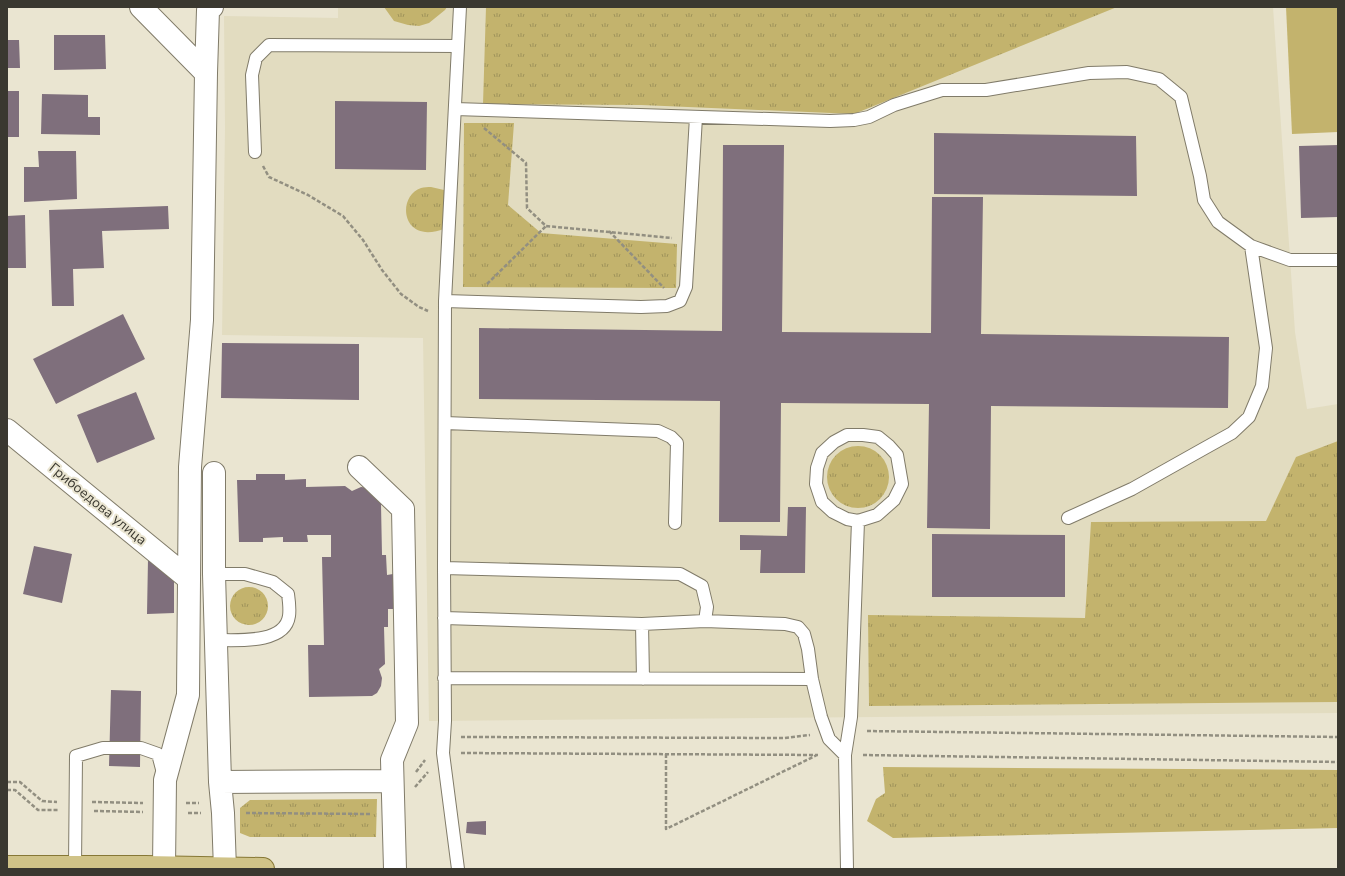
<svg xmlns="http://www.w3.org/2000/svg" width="1345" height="876" font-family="'Nunito Sans',sans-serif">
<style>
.built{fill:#e2dcc0}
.grass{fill:url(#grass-tufts)}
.garden{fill:#c3b36d}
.building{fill:#7f6f7c}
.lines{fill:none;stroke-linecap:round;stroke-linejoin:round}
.service-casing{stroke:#807b69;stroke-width:14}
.minor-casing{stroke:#807b69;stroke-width:24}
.primary-casing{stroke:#877836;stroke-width:24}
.path{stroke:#928f81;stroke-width:2.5;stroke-dasharray:4 2;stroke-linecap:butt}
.service{stroke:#fff;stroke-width:12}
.minor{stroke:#fff;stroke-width:22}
.primary{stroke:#d0c388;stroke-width:22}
.labels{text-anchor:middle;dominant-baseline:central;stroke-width:4;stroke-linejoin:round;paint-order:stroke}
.street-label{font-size:14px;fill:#3a3830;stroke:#eae5d1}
</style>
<defs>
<pattern id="grass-tufts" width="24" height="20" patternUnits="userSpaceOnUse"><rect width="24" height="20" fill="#c3b36d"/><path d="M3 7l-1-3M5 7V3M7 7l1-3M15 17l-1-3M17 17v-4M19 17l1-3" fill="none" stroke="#9f935a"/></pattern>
</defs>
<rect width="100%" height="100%" fill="#eae5d1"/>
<!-- built -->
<path class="built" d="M 338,7 L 1273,7 L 1295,332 L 1307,409 L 1338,404 L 1338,713 L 429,721 L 423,338 L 222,335 L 225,128 L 224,16 L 338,18 Z"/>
<!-- grass -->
<path class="grass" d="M 384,7 L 447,7 L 445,10 L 429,23 L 419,26 L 408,25 L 394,21 Z
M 486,7 L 1117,7 L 854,114 L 641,105 L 483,104 Z
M 464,123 L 514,123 L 508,205 L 541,233 L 677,244 L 676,288 L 463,287 Z
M 431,187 L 444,190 L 446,228 C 401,247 396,196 421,188 C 424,187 428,187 431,187 Z
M 1338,441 L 1338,702 L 869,706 L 868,615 L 1085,618 L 1091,522 L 1266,521 L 1296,457 Z
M827 477a31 31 0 1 1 62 0a31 31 0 1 1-62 0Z
M230 606a19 19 0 1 1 38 0a19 19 0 1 1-38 0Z
M 883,767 L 1338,770 L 1338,828 L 893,838 L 867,821 L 876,799 L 885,793 Z
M 377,799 L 376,837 L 250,837 L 240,833 L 240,808 L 250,800 Z"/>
<!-- garden -->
<path class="garden" d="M 1286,7 L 1338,7 L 1338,132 L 1292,134 Z"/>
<!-- building -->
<path class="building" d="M 54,35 L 105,35 L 106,69 L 54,70 Z
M 7,40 L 19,40 L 20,68 L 7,68 Z
M 7,91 L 19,91 L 19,137 L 7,137 Z
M 42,94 L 88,95 L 88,117 L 100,117 L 100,135 L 41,134 Z
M 335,101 L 427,102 L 426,170 L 335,169 Z
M 934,133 L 1136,136 L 1137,196 L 934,194 Z
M 723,145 L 784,145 L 782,332 L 931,333 L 932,197 L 983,197 L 981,334 L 1229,337 L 1228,408 L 991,406 L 990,529 L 927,528 L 929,404 L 781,403 L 780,522 L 719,522 L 720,401 L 479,399 L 479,328 L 722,331 Z
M 1338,145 L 1338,217 L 1301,218 L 1299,146 Z
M 38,151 L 76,151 L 77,199 L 24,202 L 24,167 L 39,167 Z
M 168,206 L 169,229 L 102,231 L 104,268 L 73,269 L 74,306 L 52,306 L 49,210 Z
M 25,215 L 26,268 L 7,268 L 7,216 Z
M 123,314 L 145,359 L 56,404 L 33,359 Z
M 222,343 L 359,344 L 359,400 L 221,398 Z
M 136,392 L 155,439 L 97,463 L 77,415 Z
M 256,474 L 285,474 L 285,480 L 306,479 L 306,487 L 345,486 L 352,491 L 361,487 L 370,488 L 380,497 L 381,504 L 382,555 L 386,555 L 387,575 L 393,574 L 394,609 L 388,609 L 388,627 L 384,627 L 385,664 L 379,669 L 382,678 L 381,686 L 377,693 L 372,696 L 309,697 L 308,645 L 324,645 L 322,557 L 331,557 L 331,535 L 307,535 L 308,542 L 283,542 L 283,537 L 263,538 L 263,542 L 239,542 L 237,480 L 256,480 Z
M 788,507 L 806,507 L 805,573 L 760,573 L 761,550 L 740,550 L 740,535 L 787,536 Z
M 932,534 L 1065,535 L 1065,597 L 932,597 Z
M 34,546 L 72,554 L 62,603 L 23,594 Z
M 148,559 L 174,575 L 174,613 L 147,614 Z
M 111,690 L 141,691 L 140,767 L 109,766 Z
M 486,821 L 486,835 L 466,833 L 467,822 Z"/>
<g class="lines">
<!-- service casing -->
<g class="service-casing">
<path id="service" d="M 455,109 L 830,121 L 854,120 L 869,117 L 894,105 L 942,90 L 986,90 L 1089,73 L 1127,72 L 1159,79 L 1181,97 L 1200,176 L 1204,200 L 1218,222 L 1251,246 L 1290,260 L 1338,260
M 255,152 L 252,75 L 256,58 L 269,45 L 458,46
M 445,301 L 641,307 L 667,306 L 680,301 L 686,287 L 696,117
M 445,423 L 658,431 L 671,437 L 677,443 L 675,523
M 847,435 L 863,435 L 878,437 L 889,446 L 897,455 L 902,484 L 894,500 L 877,515 L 858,521 L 847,519 L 833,512 L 822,502 L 816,484 L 817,468 L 822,453 L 834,442 Z
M 1068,518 L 1132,489 L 1205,448 L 1232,433 L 1249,417 L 1262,386 L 1266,348 L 1251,246
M 444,568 L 680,574 L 702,586 L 707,607 L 705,621
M 214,574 L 245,574 L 273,582 L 288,594 C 289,601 290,609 289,616 C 285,644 238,640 216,640
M 444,618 L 642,624 L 705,621 L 785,624 L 798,627 L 804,634 L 808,649 L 812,679 L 821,717 L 829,739 L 845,755
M 642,624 L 643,679
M 444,678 L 812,679
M 75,867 L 76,756 L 103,748 L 141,748 L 158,754 L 163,773
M 458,869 L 443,753 L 445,721 L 444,568 L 445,301 L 460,7
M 847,869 L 845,755 L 851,717 L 858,521"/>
</g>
<!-- minor casing -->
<g class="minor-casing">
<path id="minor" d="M 141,7 L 206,73
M 7,430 L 189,579
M 359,467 L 403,509 L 407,723 L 392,760 L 395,869
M 214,473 L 214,574 L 220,782 L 223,813 L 225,869
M 220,782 L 392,781
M 164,867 L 165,780 L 188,695 L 190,467 L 202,320 L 206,73 L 208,10 L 212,7"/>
</g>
<!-- primary casing -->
<g class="primary-casing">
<path id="primary" d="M 7,867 L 145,867 L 263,869"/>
</g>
<!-- path -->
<path class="path" d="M 484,128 L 526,163 L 527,208 L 546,226 L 672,238
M 263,166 L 269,177 L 308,195 L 343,216 L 363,240 L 382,270 L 401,294 L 419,307 L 428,311
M 609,231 L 664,288
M 487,284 L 546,226
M 867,731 L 1338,737
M 461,737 L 784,738 L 810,735
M 461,753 L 818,755
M 666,754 L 666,829 L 817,755
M 863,755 L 1338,762
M 416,772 L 425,760
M 7,782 L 20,782 L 42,801 L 57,802
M 415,787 L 428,772
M 7,790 L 15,790 L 38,810 L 59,810
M 92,802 L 143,803
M 186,803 L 199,803
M 94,811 L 143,812
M 188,813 L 201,813
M 246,813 L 371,814"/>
<!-- service -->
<use href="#service" class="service"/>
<!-- minor -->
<use href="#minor" class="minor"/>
<!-- primary -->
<use href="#primary" class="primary"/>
</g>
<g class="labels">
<!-- street labels -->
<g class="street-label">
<text transform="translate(98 504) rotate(39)">Грибоедова улица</text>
</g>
</g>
<!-- border -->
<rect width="1345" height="876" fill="none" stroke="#3a3830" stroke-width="16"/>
</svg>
